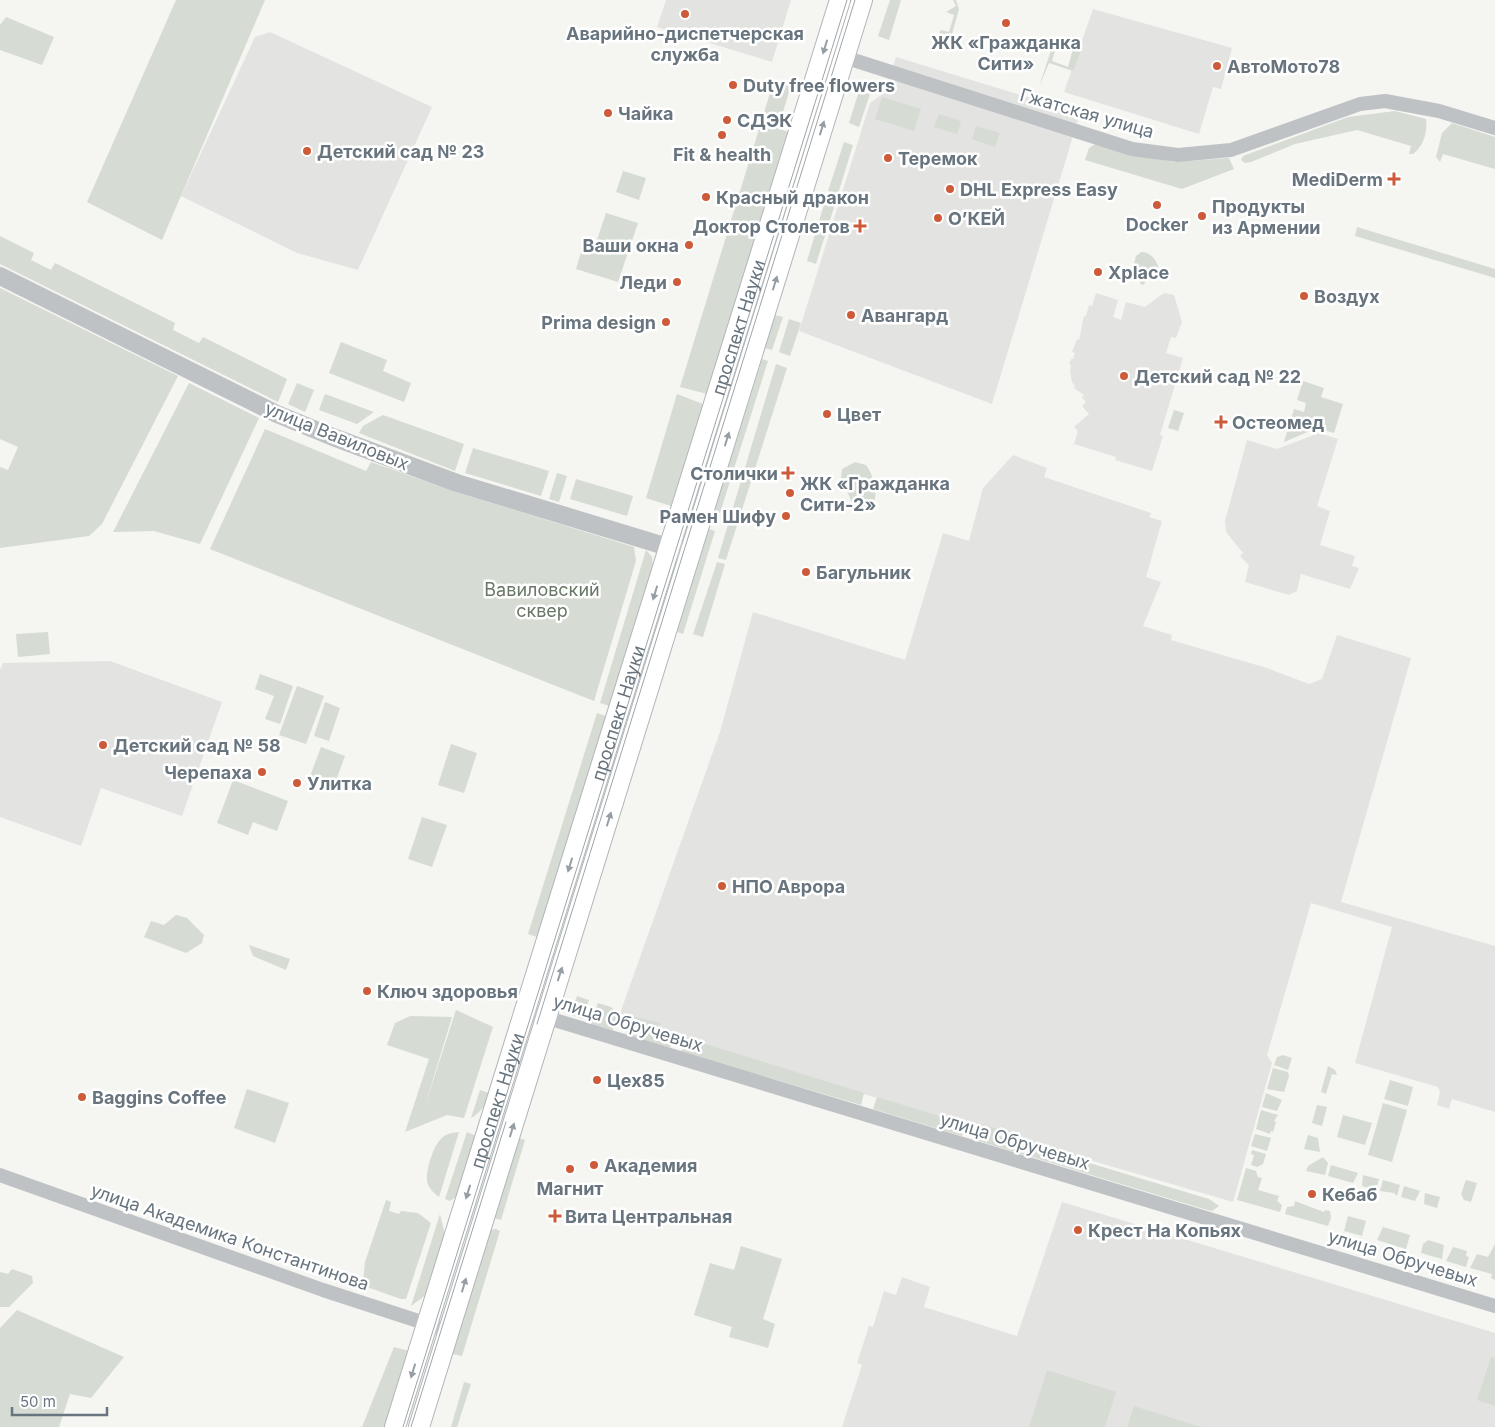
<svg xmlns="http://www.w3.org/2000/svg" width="1495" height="1427" font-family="Inter,sans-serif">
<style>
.built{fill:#e3e4e2}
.green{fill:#d6dbd4}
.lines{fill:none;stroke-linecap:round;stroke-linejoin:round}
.secondary-casing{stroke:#b1b6b9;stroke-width:22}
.minor{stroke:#bfc2c5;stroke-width:14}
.tertiary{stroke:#bfc2c5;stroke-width:18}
.secondary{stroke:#fff;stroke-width:20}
.tram{stroke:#9fa4a8;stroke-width:1}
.oneway{fill:#959ea5}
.poi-dot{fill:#cd5b3a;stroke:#fff;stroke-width:2}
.labels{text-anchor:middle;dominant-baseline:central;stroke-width:5;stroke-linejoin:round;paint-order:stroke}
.poi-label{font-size:18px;font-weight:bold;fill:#68757f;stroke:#fff;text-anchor:start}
.street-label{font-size:18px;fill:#68757f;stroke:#fff}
.park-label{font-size:18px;fill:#697766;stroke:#fff}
</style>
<rect width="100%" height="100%" fill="#f5f5f2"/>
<!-- built -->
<path class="built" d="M 666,0 L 791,0 L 772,62 L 657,27 Z
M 1093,9 L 1232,48 L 1221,89 L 1213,87 L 1199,134 L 1064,92 Z
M 270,32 L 432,107 L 358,270 L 297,253 L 181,196 L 255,37 Z
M 896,57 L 1080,113 L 992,404 L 799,331 L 870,103 L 884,93 Z
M 1096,293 L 1118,300 L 1113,317 L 1121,320 L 1126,302 L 1145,307 L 1164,293 L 1174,295 L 1182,322 L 1176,338 L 1171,337 L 1166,353 L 1183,358 L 1160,435 L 1163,436 L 1152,471 L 1115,460 L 1116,457 L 1074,444 L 1078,431 L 1074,427 L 1089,414 L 1082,406 L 1086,402 L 1082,398 L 1084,395 L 1074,388 L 1075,386 L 1072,382 L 1070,371 L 1071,365 L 1069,364 L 1071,359 L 1073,359 L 1075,353 L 1072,352 L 1077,339 L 1079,340 L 1084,316 L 1086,316 L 1089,305 L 1092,306 Z
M 1319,433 L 1338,439 L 1317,506 L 1330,511 L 1320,545 L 1355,556 L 1352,566 L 1359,568 L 1350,589 L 1301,574 L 1297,591 L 1289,595 L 1245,582 L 1249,565 L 1240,556 L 1243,553 L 1226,532 L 1225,521 L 1247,440 L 1277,449 Z
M 1013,455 L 1047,468 L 1044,477 L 1151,513 L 1149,517 L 1162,521 L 1146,577 L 1161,582 L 1143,626 L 1172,635 L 1171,640 L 1267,668 L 1309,684 L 1322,679 L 1337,635 L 1411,658 L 1341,902 L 1495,946 L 1495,1112 L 1452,1099 L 1449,1109 L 1437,1105 L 1440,1092 L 1438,1087 L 1355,1063 L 1392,927 L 1311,903 L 1267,1055 L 1272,1063 L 1233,1202 L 617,1022 L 720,732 L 753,612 L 905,660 L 943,533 L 969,541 L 983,488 Z
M 110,661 L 222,702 L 182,816 L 101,788 L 81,846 L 0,817 L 0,670 L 3,663 Z
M 1062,1202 L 1495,1333 L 1495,1427 L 842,1427 L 862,1365 L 857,1363 L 869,1326 L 873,1327 L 884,1291 L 896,1295 L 902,1277 L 930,1287 L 924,1307 L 1017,1336 Z"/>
<!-- green -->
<path class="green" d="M 176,0 L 265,0 L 162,240 L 87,202 Z
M 890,0 L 901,0 L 889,40 L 878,36 Z
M 953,0 L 956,0 L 959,9 L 951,38 L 939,34 L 941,30 L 949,32 L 954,15 L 946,12 L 956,6 Z
M 6,17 L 54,37 L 42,65 L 0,50 L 0,25 Z
M 1074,45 L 1082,48 L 1073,71 L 1049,63 L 1039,87 L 1051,50 L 1055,51 L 1052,61 L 1068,67 Z
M 774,80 L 791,86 L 778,128 L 788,132 L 707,394 L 680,387 Z
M 859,91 L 870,94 L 859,127 L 849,123 Z
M 882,97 L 921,109 L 914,131 L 875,119 Z
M 1395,111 L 1426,119 C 1428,132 1423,147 1413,154 L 1409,154 L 1411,146 L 1357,130 L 1295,144 L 1251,162 L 1245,163 L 1241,160 L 1243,156 L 1348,117 Z
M 939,114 L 961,121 L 957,134 L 934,127 Z
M 1452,123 L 1495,137 L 1495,169 L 1443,154 L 1440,162 L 1436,157 L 1442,133 Z
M 976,126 L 1000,133 L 995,147 L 972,139 Z
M 844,142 L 853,145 L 838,194 L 828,191 Z
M 1097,143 L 1136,155 L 1174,162 L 1229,158 L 1234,169 L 1182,189 L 1085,160 L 1089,148 Z
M 623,171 L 646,178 L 639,200 L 616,192 Z
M 826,198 L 836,201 L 816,264 L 807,261 Z
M 606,213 L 638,223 L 618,282 L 576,269 L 582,249 L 593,252 Z
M 1357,227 L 1495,269 L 1495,278 L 1355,236 Z
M 0,236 L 34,253 L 31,260 L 51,270 L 55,263 L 175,323 L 173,330 L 199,343 L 203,337 L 287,379 L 278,402 L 0,264 Z
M 1141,252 C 1151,252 1158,261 1159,271 L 1155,277 L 1146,280 L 1144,285 L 1140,284 L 1141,278 L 1131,275 L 1136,256 Z
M 0,288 L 178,376 L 102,524 L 89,536 L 0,548 L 0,467 L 8,470 L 18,447 L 0,439 Z
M 775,315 L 783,317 L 772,350 L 765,348 Z
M 789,319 L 801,323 L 790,356 L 779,352 Z
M 341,342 L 387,360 L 383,371 L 411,383 L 404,402 L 329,373 Z
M 762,359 L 768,361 L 720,513 L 714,511 Z
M 776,364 L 787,368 L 726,560 L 718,558 Z
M 1303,381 L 1324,388 L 1321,397 L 1343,404 L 1334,433 L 1317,428 L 1284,442 L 1294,409 L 1304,412 L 1306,403 L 1297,400 Z
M 189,383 L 259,418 L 200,544 L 154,531 L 113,532 Z
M 297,383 L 314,390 L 305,412 L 288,404 Z
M 325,394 L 374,412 L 357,424 L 319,410 Z
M 677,394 L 703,404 L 671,506 L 646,498 Z
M 1174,410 L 1184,413 L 1178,431 L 1168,428 Z
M 383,415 L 464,444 L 455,471 L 359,433 L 363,426 Z
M 265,429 L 366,471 L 371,462 L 456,492 L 634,547 L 636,561 L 594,701 L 210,549 Z
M 473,448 L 549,471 L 541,496 L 465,473 Z
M 855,462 L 866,465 C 874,476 880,496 871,508 L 855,509 L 841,478 L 842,469 Z
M 557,473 L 567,476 L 559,502 L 549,499 Z
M 576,479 L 633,496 L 627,516 L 570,499 Z
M 709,529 L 715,531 L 683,634 L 677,632 Z
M 646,550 L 652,557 L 653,567 L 609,706 L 600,703 Z
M 717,562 L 725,564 L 703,637 L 693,634 Z
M 48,632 L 50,654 L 18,657 L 16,634 Z
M 260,674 L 293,686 L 280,724 L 265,719 L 274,696 L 255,689 Z
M 297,686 L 324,696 L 306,744 L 279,735 Z
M 325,702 L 340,708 L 329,741 L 314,736 Z
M 597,713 L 606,716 L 537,937 L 528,934 Z
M 451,744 L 477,753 L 464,793 L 438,785 Z
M 321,747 L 345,756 L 333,788 L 309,779 Z
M 233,780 L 288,801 L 277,831 L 253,822 L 248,835 L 217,823 Z
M 422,817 L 447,825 L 432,867 L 408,859 Z
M 176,915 L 187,918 L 204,935 L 202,943 L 186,953 L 144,937 L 151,921 L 164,925 Z
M 249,945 L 290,959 L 286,970 L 253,956 Z
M 577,996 L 589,1000 L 583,1019 L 571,1015 Z
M 598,1003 L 611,1007 L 618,1013 L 613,1030 L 591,1024 Z
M 456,1010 L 493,1027 L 464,1118 L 447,1115 L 405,1132 L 429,1059 L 387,1045 L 395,1023 L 410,1016 L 452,1017 L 424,1109 Z
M 635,1017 L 661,1023 L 659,1029 L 674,1034 L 670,1048 L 626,1035 L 630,1021 Z
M 686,1038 L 864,1093 L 861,1105 L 681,1052 Z
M 1283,1055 L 1292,1058 L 1288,1070 L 1274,1065 L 1277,1057 Z
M 1328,1066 L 1335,1070 L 1337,1075 L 1332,1074 L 1326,1094 L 1321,1092 Z
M 1273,1068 L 1288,1072 L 1289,1076 L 1284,1092 L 1267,1089 Z
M 1390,1080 L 1413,1087 L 1408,1106 L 1384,1099 Z
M 247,1089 L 289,1103 L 275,1143 L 234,1128 Z
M 480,1090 L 489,1093 C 486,1104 482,1112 471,1118 Z
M 1266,1093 L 1282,1100 L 1277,1111 L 1262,1107 Z
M 877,1097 L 966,1124 L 962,1136 L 873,1109 Z
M 1383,1103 L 1407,1110 L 1392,1162 L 1368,1155 Z
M 1317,1105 L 1327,1107 L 1322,1126 L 1312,1123 Z
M 1261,1110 L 1278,1115 L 1274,1121 L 1276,1122 L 1273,1132 L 1271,1131 L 1270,1134 L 1256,1129 Z
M 1343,1115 L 1372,1123 L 1365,1145 L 1337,1137 Z
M 980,1124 L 997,1129 L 996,1135 L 1209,1199 L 1219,1206 L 1212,1211 L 1207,1210 L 975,1140 Z
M 459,1132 L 439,1197 C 434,1193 428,1188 427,1181 C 426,1170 433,1146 441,1139 C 446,1133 452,1133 459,1132 Z
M 467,1132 L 476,1136 L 457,1196 L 450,1201 L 445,1199 Z
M 1255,1134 L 1271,1138 L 1267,1151 L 1251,1146 Z
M 1308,1135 L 1318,1138 L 1320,1152 L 1304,1149 Z
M 519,1138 L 525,1140 L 501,1220 L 494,1218 Z
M 1252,1150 L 1266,1154 L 1263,1164 L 1257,1167 L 1251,1165 L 1254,1155 L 1251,1154 Z
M 1323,1157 L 1328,1163 L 1325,1175 L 1306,1171 L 1308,1166 Z
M 1331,1165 L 1358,1173 L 1353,1183 L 1328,1176 Z
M 1246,1168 L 1256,1171 L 1258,1177 L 1262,1178 L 1258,1190 L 1279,1196 L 1277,1201 L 1282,1205 L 1280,1212 L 1237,1200 Z
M 1363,1175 L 1379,1179 L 1376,1190 L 1362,1186 Z
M 1383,1180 L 1400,1185 L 1397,1196 L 1394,1193 L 1380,1191 Z
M 1466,1180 L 1477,1183 L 1471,1202 L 1464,1200 L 1461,1194 Z
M 1404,1186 L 1420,1191 L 1415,1201 L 1401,1197 Z
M 1425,1193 L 1440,1197 L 1437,1208 L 1424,1204 Z
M 386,1200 L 391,1202 L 389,1211 L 399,1214 L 401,1211 L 418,1213 L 431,1223 L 406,1299 L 401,1299 L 364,1286 L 363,1283 L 365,1262 Z
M 1295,1201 L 1324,1212 L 1325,1210 L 1330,1211 L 1331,1218 L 1328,1226 L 1285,1214 L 1287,1207 L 1294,1206 Z
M 440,1214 L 445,1235 L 428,1291 L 423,1297 L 411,1306 Z
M 1348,1216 L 1366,1221 L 1362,1236 L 1344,1231 Z
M 1383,1227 L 1410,1235 L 1406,1249 L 1377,1240 Z
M 496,1229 L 500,1231 L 462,1356 L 452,1354 L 490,1230 Z
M 1428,1240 L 1444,1245 L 1442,1259 L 1421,1253 L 1423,1244 Z
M 1495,1244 L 1495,1280 L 1491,1278 L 1492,1274 L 1470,1268 L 1477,1254 L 1488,1257 Z
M 741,1246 L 782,1259 L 763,1319 L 775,1324 L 768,1348 L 729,1337 L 732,1327 L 694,1315 L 710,1263 L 734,1270 Z
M 1453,1247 L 1467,1251 L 1466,1256 L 1469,1257 L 1466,1267 L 1446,1261 Z
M 12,1269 L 32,1276 L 33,1283 L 9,1307 L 0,1307 L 0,1272 L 8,1274 Z
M 17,1310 L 124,1357 L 91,1398 L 70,1394 L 59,1427 L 0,1427 L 0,1328 Z
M 394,1347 L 409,1351 L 386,1427 L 362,1427 Z
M 1491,1357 L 1495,1358 L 1495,1406 L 1477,1400 Z
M 1047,1370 L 1116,1392 L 1105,1427 L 1029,1427 Z
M 464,1382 L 471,1384 L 457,1427 L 451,1427 Z
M 1134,1406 L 1201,1427 L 1127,1427 Z"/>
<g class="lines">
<!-- secondary casing -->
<g class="secondary-casing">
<g id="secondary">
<path id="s1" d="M 395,1427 L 840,0"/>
<path d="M 419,1427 L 862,0"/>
</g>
</g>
<!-- minor -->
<path class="minor" d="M 844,57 L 1132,149 L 1178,155 L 1231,150 L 1360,104 L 1385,101 L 1439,111 L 1495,128
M 525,1011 L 1495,1306
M 0,1175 L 323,1290 L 449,1331"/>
<!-- tertiary -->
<path class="tertiary" d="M 0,276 L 277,414 L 333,437 L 457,483 L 691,554"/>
<!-- secondary -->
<use href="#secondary" class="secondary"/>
<!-- tram -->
<path class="tram" d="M 537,1024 L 855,0
M 403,1427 L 847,0
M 411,1427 L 506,1122"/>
</g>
<!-- one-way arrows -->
<defs><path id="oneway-solid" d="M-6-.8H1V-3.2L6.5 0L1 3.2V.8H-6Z" transform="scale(1.25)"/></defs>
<g class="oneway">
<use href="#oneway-solid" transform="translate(825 47) rotate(107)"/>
<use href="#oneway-solid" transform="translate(822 128) rotate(-73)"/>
<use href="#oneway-solid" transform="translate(775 283) rotate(-73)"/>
<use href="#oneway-solid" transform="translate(727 439) rotate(-73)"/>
<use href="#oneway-solid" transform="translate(655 593) rotate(107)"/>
<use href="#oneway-solid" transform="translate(609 819) rotate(-73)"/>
<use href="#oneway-solid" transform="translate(570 865) rotate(107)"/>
<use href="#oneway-solid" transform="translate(560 974) rotate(-72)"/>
<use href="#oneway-solid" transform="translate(512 1130) rotate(-73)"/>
<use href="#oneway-solid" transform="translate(468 1192) rotate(107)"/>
<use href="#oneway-solid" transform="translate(464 1285) rotate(-73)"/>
<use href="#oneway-solid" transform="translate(413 1371) rotate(107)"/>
</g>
<!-- markers -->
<g class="poi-dot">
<circle cx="685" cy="14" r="5"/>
<circle cx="1006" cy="23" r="5"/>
<circle cx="1217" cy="66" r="5"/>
<circle cx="733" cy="85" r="5"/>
<circle cx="608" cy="113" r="5"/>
<circle cx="727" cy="120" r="5"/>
<circle cx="722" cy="135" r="5"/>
<circle cx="307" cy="151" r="5"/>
<circle cx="888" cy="158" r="5"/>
<path d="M1391.5 171.5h5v5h5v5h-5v5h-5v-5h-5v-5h5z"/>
<circle cx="950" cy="189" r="5"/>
<circle cx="706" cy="197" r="5"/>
<circle cx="1157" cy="205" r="5"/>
<circle cx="1202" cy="216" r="5"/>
<circle cx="938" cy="218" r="5"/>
<path d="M857.5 218.5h5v5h5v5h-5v5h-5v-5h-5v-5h5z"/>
<circle cx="689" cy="245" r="5"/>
<circle cx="1098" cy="272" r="5"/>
<circle cx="677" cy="282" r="5"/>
<circle cx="1304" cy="296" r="5"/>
<circle cx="851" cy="315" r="5"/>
<circle cx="666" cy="322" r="5"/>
<circle cx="1124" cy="376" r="5"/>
<circle cx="827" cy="414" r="5"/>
<path d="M1218.5 414.5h5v5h5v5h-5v5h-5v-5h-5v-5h5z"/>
<path d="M785.5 465.5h5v5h5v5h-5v5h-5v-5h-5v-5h5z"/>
<circle cx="790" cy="493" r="5"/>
<circle cx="786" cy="516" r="5"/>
<circle cx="806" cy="572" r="5"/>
<circle cx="103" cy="745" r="5"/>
<circle cx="262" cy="772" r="5"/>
<circle cx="297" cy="783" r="5"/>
<circle cx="722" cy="886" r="5"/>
<circle cx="367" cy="991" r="5"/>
<circle cx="597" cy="1080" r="5"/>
<circle cx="82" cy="1097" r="5"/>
<circle cx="594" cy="1165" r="5"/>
<circle cx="570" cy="1169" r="5"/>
<circle cx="1312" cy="1194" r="5"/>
<path d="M552.5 1208.5h5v5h5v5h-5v5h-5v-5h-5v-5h5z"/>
<circle cx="1078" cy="1230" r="5"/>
</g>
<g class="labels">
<!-- poi labels -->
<g class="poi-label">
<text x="685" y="33" text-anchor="middle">Аварийно-диспетчерская<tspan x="685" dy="21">служба</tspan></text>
<text x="1006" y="42" text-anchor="middle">ЖК «Гражданка<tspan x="1006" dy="21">Сити»</tspan></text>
<text x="1227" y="66">АвтоМото78</text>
<text x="743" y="85">Duty free flowers</text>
<text x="618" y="113">Чайка</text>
<text x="737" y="120">СДЭК</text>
<text x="317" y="151">Детский сад № 23</text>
<text x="722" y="154" text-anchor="middle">Fit &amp; health</text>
<text x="898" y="158">Теремок</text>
<text x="1383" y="179" text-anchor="end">MediDerm</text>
<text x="960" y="189">DHL Express Easy</text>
<text x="716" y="197">Красный дракон</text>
<text x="1212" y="206">Продукты<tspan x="1212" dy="21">из Армении</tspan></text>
<text x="948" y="218">О’КЕЙ</text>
<text x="1157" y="224" text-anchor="middle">Docker</text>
<text x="850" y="226" text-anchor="end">Доктор Столетов</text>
<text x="679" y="245" text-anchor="end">Ваши окна</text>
<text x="1108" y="272">Xplace</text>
<text x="667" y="282" text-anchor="end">Леди</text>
<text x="1314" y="296">Воздух</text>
<text x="861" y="315">Авангард</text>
<text x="656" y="322" text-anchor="end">Prima design</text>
<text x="1134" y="376">Детский сад № 22</text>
<text x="837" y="414">Цвет</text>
<text x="1232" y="422">Остеомед</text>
<text x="778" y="473" text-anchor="end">Столички</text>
<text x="800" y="483">ЖК «Гражданка<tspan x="800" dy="21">Сити-2»</tspan></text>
<text x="776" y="516" text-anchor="end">Рамен Шифу</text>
<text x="816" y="572">Багульник</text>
<text x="113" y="745">Детский сад № 58</text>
<text x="252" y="772" text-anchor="end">Черепаха</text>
<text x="307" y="783">Улитка</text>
<text x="732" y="886">НПО Аврора</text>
<text x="377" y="991">Ключ здоровья</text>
<text x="607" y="1080">Цех85</text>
<text x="92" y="1097">Baggins Coffee</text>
<text x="604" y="1165">Академия</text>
<text x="570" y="1188" text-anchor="middle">Магнит</text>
<text x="1322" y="1194">Кебаб</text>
<text x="565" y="1216">Вита Центральная</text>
<text x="1088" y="1230">Крест На Копьях</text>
</g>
<!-- street labels -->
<g class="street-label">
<text transform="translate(1087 113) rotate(16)">Гжатская улица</text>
<text stroke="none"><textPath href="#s1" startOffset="1152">проспект Науки</textPath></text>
<text transform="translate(337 436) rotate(22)">улица Вавиловых</text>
<text stroke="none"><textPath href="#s1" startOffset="748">проспект Науки</textPath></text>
<text transform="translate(628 1023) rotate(17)">улица Обручевых</text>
<text stroke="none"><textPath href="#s1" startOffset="342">проспект Науки</textPath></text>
<text transform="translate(1015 1141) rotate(17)">улица Обручевых</text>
<text transform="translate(230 1237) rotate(19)">улица Академика Константинова</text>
<text transform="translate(1403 1258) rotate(17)">улица Обручевых</text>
</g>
<!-- park labels -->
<g class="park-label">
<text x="542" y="589">Вавиловский<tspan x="542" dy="21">сквер</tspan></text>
</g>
</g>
<!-- scale -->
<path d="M12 1407v8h95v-8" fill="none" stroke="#68757f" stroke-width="2.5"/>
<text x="20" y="1407" font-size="15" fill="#68757f" stroke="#ffffff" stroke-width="4" paint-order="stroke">50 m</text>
</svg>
